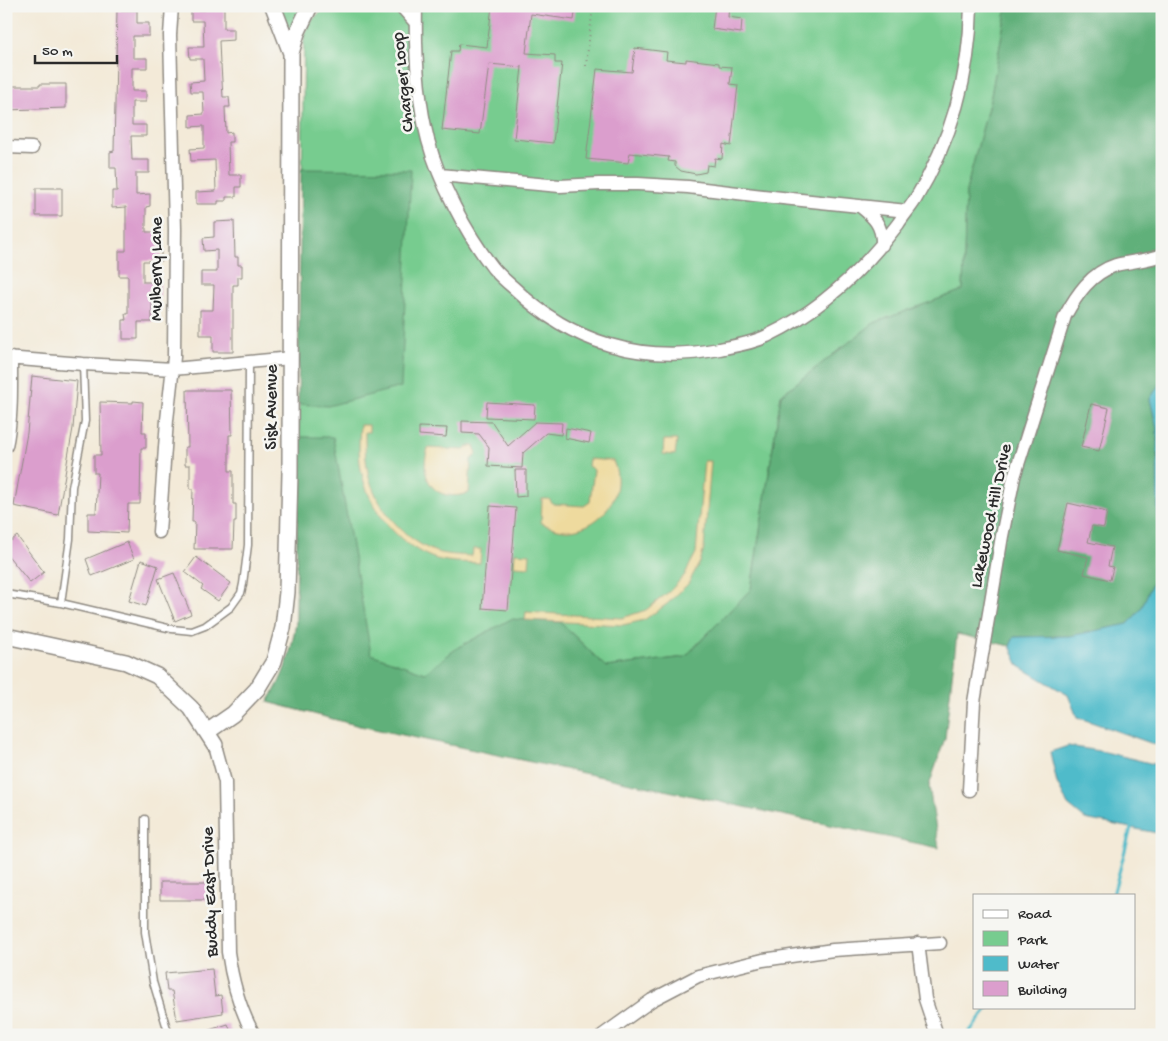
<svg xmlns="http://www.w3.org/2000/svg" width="1168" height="1041" font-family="'Gochi Hand',sans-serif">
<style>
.green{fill:#77cc8f;stroke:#517c5d}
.forest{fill:#61b07a;stroke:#466e52}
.sand{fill:#eeda9e;stroke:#8c8264}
.water{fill:#4fbbca;stroke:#3d737a}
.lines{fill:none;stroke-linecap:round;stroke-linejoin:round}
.stream{stroke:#4fbbca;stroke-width:3}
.building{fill:#db9ecd}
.service-casing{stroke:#8f8a82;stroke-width:9}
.minor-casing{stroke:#8f8a82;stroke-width:15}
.tertiary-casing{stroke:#8f8a82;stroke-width:18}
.path{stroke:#8f8a82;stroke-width:2;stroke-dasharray:1 4;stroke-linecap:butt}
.service{stroke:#fff;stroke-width:6}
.minor{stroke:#fff;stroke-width:12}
.tertiary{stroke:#fff;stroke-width:15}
.labels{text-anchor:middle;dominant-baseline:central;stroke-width:5;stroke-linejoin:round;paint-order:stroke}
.street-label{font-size:18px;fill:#2b2b2b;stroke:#f6f6f2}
</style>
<rect width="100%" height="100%" fill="#f6f6f2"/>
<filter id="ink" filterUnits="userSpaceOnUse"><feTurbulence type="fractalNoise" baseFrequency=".02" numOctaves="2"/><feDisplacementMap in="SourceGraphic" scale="10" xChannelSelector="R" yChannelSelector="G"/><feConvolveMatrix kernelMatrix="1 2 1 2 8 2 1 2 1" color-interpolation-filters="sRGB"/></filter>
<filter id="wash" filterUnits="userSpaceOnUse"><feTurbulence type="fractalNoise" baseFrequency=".0096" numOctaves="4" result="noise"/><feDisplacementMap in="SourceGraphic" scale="20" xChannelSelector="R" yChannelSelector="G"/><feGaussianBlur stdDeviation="1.12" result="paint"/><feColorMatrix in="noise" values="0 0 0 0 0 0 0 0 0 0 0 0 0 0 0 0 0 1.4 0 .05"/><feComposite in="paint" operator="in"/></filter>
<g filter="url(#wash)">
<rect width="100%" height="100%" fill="#f3ead8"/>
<!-- green -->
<path class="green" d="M 276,6 L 305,6 L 289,42 Z
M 331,6 L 1007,6 L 991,96 L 966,191 L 963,290 L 874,323 L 781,395 L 751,589 L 685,657 L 606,667 L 560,622 L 457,648 L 360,726 L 268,702 C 286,674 290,655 296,623 L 304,35 C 310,20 317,13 331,6 Z"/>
<!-- forest -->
<path class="forest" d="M 1007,6 L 1162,6 L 1162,279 L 1156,280 L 1159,290 L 1162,292 L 1162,380 L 1150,399 L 1157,429 L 1158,537 L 1154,579 L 1141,609 L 1128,624 L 1070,636 L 1014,637 L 1010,646 L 957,634 L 945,738 L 929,786 L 939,848 L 360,726 L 268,702 C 284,677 292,652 296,623 L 298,437 L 333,437 L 371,654 L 425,673 L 457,648 L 511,619 L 560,622 L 606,667 L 685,657 L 751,589 L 781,395 L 874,323 L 963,290 L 966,191 L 991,96 Z
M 301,169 L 411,170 L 401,387 L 328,406 L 298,404 Z"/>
<!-- sand -->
<path class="sand" d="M 360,425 L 369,425 L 369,432 L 365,432 C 365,444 365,455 367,467 C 372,502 401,538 434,551 C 445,555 460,555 472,556 L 473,549 L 481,549 L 480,563 C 465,562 445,563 431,557 C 397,543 370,510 362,474 C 358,458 359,441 360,425 Z
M 664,440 L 677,440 L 675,455 L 663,454 Z
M 470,446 L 474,446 L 477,453 L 476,456 L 471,459 L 469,493 C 435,504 418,479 428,448 L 464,450 L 466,447 Z
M 589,459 L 613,461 C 627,492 604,526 571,530 C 560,531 550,527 541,523 L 542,499 L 549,499 L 553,504 L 584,506 L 590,502 L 594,470 L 588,466 Z
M 704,461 L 711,461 L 704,549 L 700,562 L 688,584 L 667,604 L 644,620 L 623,625 L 525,620 L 526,612 L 622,618 L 646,610 L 670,591 L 684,576 L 696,553 Z
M 515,553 L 530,554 L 529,567 L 514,566 Z"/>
<!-- water -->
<path class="water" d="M 1162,380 L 1162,747 L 1077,717 L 1068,695 L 1019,666 L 1010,646 L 1014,637 L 1070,636 L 1128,624 L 1141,609 L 1154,579 L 1158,537 L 1157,429 L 1150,399 Z
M 1068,746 L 1105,752 L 1162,766 L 1162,834 L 1085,819 L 1068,805 L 1057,783 L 1050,752 Z"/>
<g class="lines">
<!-- stream -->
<path class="stream" d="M 1113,895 L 1131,828
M 967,1035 L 989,1007"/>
</g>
<g id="blocks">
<!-- building -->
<path class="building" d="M 205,6 L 224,6 L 224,29 L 234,29 L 234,40 L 219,41 L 220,65 L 221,65 L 223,97 L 229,97 L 230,107 L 225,107 L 226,133 L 232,132 L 232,142 L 228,142 L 229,175 L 241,175 L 241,187 L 236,187 L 236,197 L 226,197 L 226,201 L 218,201 L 218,204 L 196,204 L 196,192 L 216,191 L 215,160 L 191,161 L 190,149 L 204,148 L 204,126 L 190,127 L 190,115 L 204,114 L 203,92 L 191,92 L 190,82 L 204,81 L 203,59 L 190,59 L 189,47 L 204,47 L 203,21 L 191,21 L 191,10 L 205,10 Z
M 492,6 L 576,6 L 574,20 L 531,14 L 526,53 L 555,55 L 555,63 L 562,63 L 553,143 L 514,139 L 522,67 L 489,64 L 480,134 L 442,130 L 451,51 L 458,51 L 459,44 L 487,47 Z
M 715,6 L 729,6 L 728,17 L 742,19 L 741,33 L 712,29 Z
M 117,10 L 137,10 L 137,23 L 149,23 L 149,36 L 133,36 L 133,58 L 147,58 L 147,68 L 132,68 L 132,91 L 146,91 L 146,102 L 132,102 L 132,125 L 146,125 L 146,136 L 131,136 L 132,160 L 149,160 L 149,173 L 136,173 L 136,195 L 150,194 L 150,206 L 146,207 L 146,232 L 158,232 L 158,251 L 161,251 L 161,261 L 143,261 L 143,282 L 160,282 L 160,296 L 152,296 L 152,322 L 138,322 L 138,339 L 123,339 L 123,320 L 126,320 L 125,314 L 128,314 L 128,276 L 119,276 L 119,251 L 126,251 L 126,207 L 112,208 L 112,191 L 117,191 L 116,168 L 110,168 L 110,152 L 114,151 Z
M 635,48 L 667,52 L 666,60 L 686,62 L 686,59 L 719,63 L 719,66 L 732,67 L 730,84 L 738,85 L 731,146 L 723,144 L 722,159 L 715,158 L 714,166 L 707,165 L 706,172 L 696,174 L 681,171 L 675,166 L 675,162 L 668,161 L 669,157 L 630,153 L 628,163 L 586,159 L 597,69 L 632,72 Z
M 40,84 L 66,84 L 66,108 L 6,110 L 6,86 L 40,86 Z
M 36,188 L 62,188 L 62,216 L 36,216 Z
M 234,221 L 235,257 L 238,257 L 238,265 L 242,265 L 242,277 L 238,277 L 238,285 L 233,285 L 233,352 L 213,352 L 213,335 L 200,335 L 200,310 L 213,310 L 214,285 L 201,285 L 201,272 L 217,272 L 217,250 L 204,251 L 203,238 L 214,237 L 214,222 Z
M 32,376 L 77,381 L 73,428 L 58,515 L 14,506 L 27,433 Z
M 187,390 L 231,390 L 232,435 L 229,435 L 229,471 L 233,471 L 233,504 L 236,504 L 236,522 L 234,522 L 233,549 L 194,549 L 195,522 L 192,522 L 193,489 L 190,489 L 190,465 L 185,465 L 185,447 L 188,447 Z
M 133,401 L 143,402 L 142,432 L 146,432 L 146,448 L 141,448 L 140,504 L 128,504 L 127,533 L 88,531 L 88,513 L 96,513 L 98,473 L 94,473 L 94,455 L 101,455 L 100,402 L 133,403 Z
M 487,402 L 535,405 L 534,419 L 486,417 Z
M 1091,404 L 1109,408 L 1099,451 L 1081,447 Z
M 462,421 L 492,422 L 508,446 L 535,422 L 562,423 L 561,435 L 546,433 L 523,453 L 522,468 L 488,466 L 489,447 L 479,434 L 462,433 Z
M 419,427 L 447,428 L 446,437 L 419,435 Z
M 566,428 L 591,433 L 589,443 L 565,438 Z
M 515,470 L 526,470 L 526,496 L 516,497 Z
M 1068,503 L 1107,512 L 1104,528 L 1092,526 L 1088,542 L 1112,547 L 1108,566 L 1113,567 L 1110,580 L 1084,574 L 1088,557 L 1057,550 Z
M 490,506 L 516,508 L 508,610 L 482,608 Z
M 17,536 L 44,572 L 30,583 L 6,553 L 6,545 Z
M 127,542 L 134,559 L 92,576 L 86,559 Z
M 196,557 L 231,583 L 218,601 L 201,589 L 203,586 L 185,572 Z
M 141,560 L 158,566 L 146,606 L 129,601 Z
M 174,573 L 191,614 L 175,621 L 158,579 Z
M 160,882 L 208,882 L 208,900 L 160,900 Z
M 212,969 L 215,996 L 221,995 L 223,1013 L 177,1020 L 172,991 L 167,991 L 165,973 Z
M 228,1024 L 232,1035 L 200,1035 L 200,1033 Z"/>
</g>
</g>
<g filter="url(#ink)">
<use href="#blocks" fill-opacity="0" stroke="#8f8a82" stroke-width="1"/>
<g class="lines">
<!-- service casing -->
<g class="service-casing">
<path id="service" d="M 83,364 L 85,421 L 72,487 L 70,539 L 61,603 L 172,629 L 192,631 L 205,626 L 231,607 L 241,593 L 243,584 L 248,545 L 249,363
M 6,594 L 61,603
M 145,819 L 145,932 L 153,982 L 169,1035"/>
</g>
<!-- minor casing -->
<g class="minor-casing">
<path id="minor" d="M 401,6 L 416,23
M 416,6 C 415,50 417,97 428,140 C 439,182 466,233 493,268 C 499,275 507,282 514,288 C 571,343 642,364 719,349 C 735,346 753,343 767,336 C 820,311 863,270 898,224 C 903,216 910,208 915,200 C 951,141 970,74 971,6
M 6,147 L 32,148
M 440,175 L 560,186 L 599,184 L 638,184 L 688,187 L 754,195 L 907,211
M 860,206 C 874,217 883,226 882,245
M 6,358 L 83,364 L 173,369 L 291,358
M 6,446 C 12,418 11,387 11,358
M 159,532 L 167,420 L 174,357 L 175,229 L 170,35 L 172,6
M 215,745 L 225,782 L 228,952 C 232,980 240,1010 254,1035
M 969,790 L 974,702 L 1002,536 L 1014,477 L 1065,316 C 1077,294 1091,273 1116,265 C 1131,261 1147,261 1162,255
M 918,943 L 925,999 L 937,1035
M 603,1035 L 652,1000 L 698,976 L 763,960 L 833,950 L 940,943"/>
</g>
<!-- tertiary casing -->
<g class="tertiary-casing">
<path id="tertiary" d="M 273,6 L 291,53
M 6,636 L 126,662 L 157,676 L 191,708 L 215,745
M 207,732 L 233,714 L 257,689 L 274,661 L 283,628 L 287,592 L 290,473 L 291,53 L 297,33 L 310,6"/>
</g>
<!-- path -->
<path class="path" d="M 586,66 L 593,6"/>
<!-- service -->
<use href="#service" class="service"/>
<!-- minor -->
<use href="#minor" class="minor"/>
<!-- tertiary -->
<use href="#tertiary" class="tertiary"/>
</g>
</g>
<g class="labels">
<!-- street labels -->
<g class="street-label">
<text transform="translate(404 82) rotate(-96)">Charger Loop</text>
<text transform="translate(157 269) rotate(-90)">Mulberry Lane</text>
<text transform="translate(272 407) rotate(-90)">Sisk Avenue</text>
<text transform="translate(992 516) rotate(-78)">Lakewood Hill Drive</text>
<text transform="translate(211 892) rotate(-92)">Buddy East Drive</text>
</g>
</g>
<!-- margin -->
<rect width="1168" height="1041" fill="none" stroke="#f6f6f2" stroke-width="25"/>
<!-- legend -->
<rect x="973" y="894" width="162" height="115" fill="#f6f6f2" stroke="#a5a5a2"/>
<rect x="983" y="910" width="25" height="8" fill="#ffffff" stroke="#a5a5a2"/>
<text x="1018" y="918" font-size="15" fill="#2b2b2b">Road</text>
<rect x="983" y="931" width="25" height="15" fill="#77cc8f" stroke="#a5a5a2"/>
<text x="1018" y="944" font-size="15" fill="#2b2b2b">Park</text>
<rect x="983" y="956" width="25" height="15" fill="#4fbbca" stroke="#a5a5a2"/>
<text x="1018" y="968" font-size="15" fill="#2b2b2b">Water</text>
<rect x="983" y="981" width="25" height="15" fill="#db9ecd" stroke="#a5a5a2"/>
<text x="1018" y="994" font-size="15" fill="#2b2b2b">Building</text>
<!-- scale -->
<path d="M35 55v8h82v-8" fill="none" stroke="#2b2b2b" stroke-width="2.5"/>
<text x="42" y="55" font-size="15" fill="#2b2b2b" stroke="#f6f6f2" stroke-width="4" paint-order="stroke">50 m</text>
</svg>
